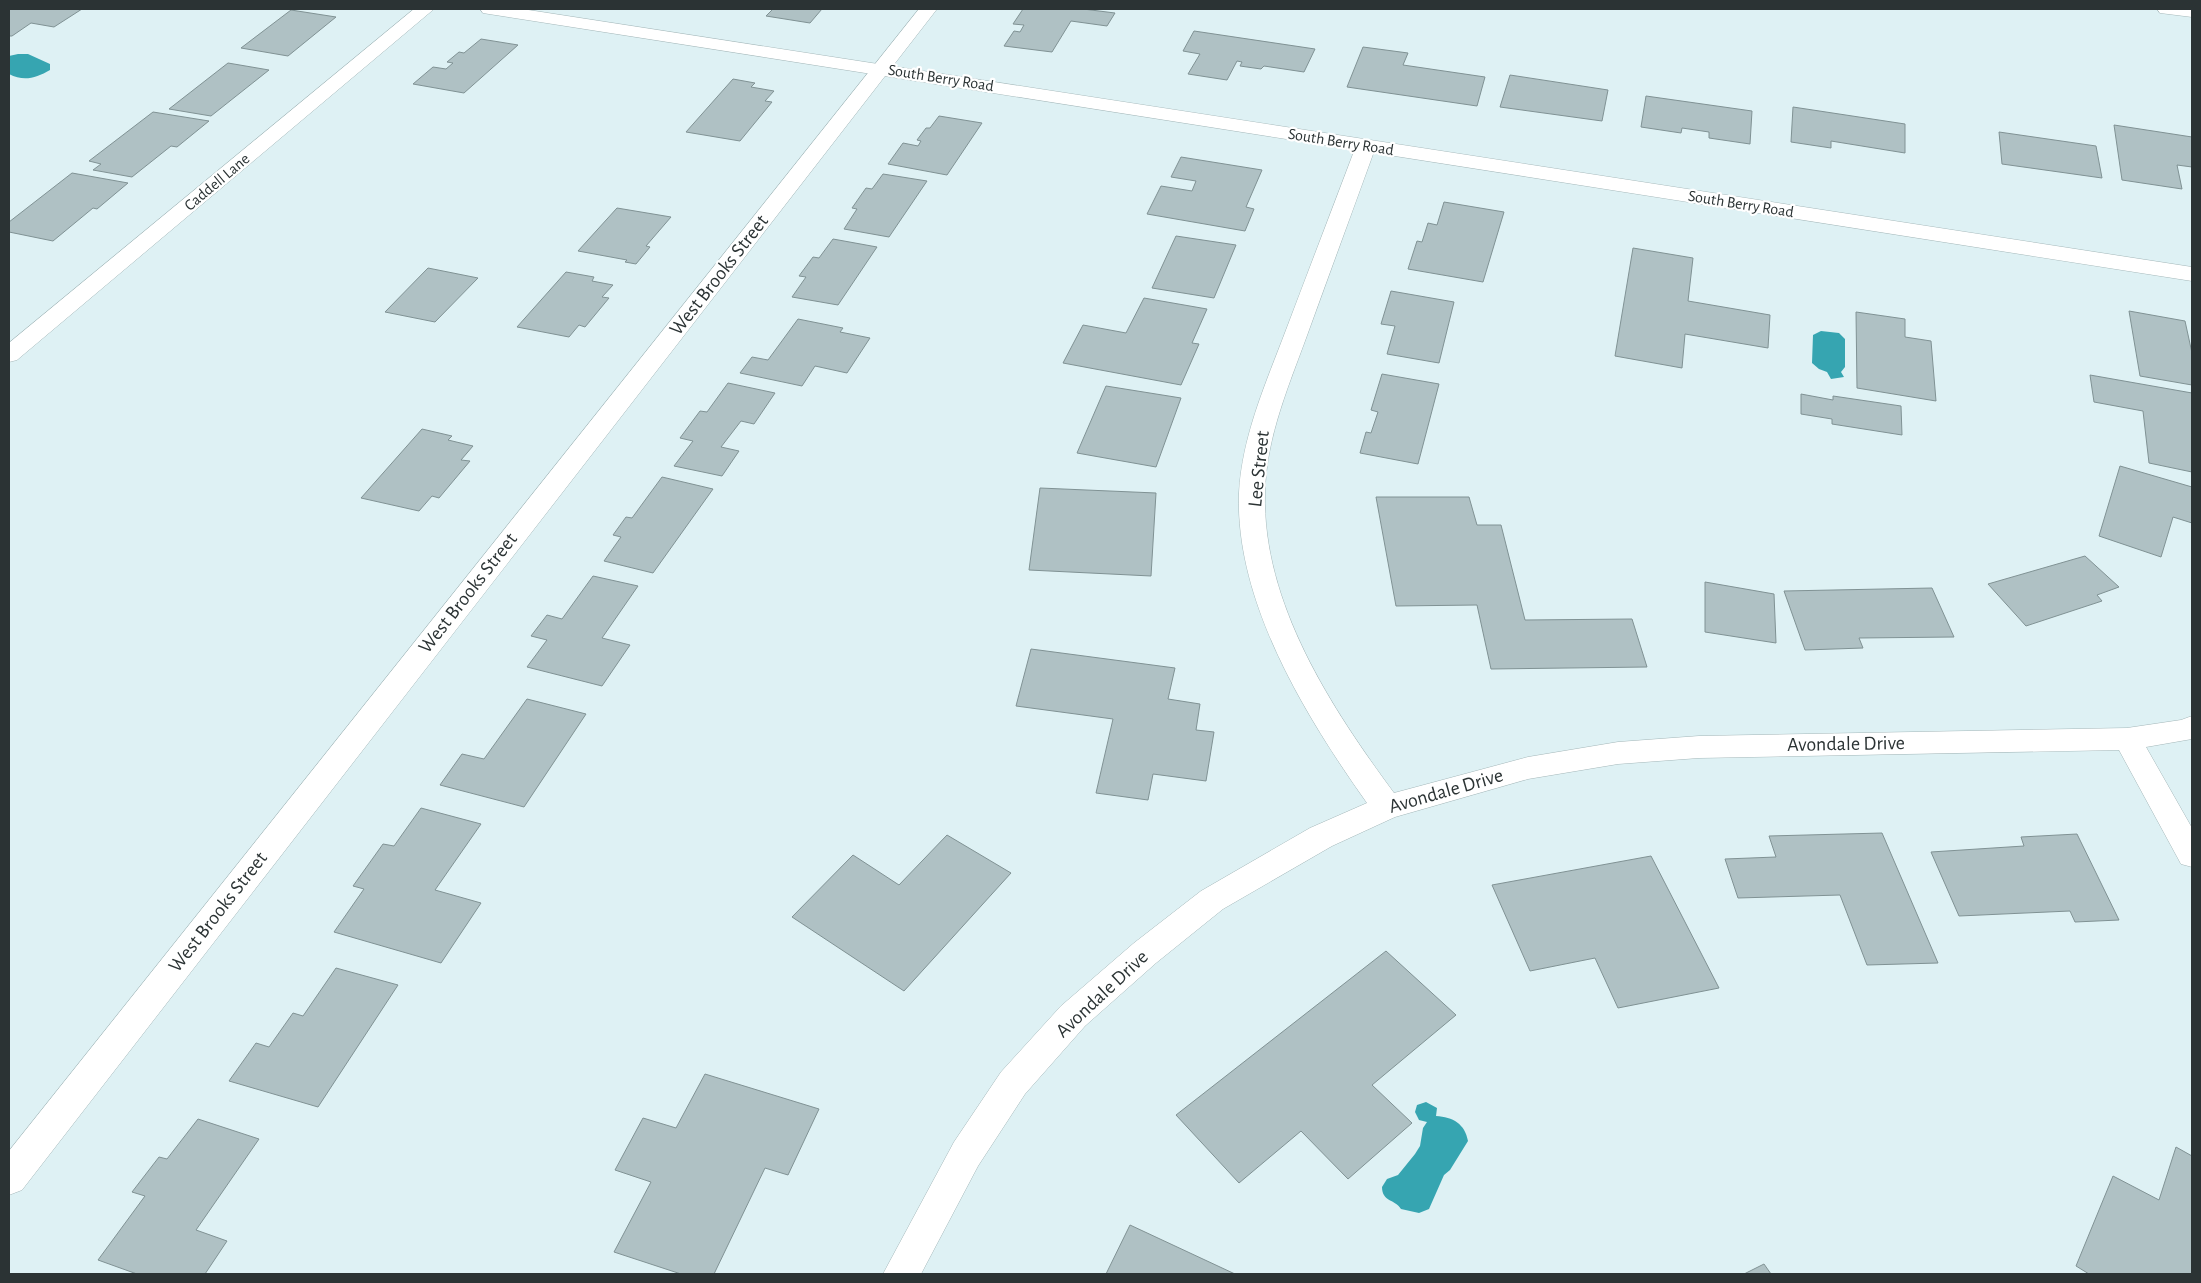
<svg xmlns="http://www.w3.org/2000/svg" width="2201" height="1283" font-family="'Alegreya Sans',sans-serif">
<style>
.water{fill:#36a5b1}
.building{fill:#afc1c4;stroke:#809294}
.lines{fill:none;stroke-linecap:round;stroke-linejoin:round}
.minor-casing{stroke:#a4b7b9;stroke-width:1}
.tertiary-casing{stroke:#a4b7b9;stroke-width:1}
.minor{fill:#fff;fill-rule:evenodd}
.tertiary{fill:#fff;fill-rule:evenodd}
.labels{text-anchor:middle;dominant-baseline:central;stroke-width:4.5;stroke-linejoin:round;paint-order:stroke}
.far-street-label{font-size:16px;fill:#2b3334;stroke:#fff}
.street-label{font-size:20px;fill:#2b3334;stroke:#fff}
</style>
<rect width="100%" height="100%" fill="#def1f4"/>
<!-- water -->
<path class="water" d="M 18,54 L 28,54 L 50,64 L 50,70 C 36,78 24,82 9,74 L 9,56 Z
M 1821,331 L 1839,333 L 1845,339 L 1845,367 L 1841,372 L 1844,377 L 1831,379 L 1827,372 L 1819,369 L 1812,363 L 1813,335 Z
M 1426,1102 L 1437,1108 L 1436,1116 C 1453,1117 1465,1124 1468,1141 L 1450,1170 L 1444,1175 L 1429,1209 L 1419,1213 L 1401,1209 C 1395,1199 1382,1202 1382,1187 L 1387,1179 L 1398,1175 L 1415,1154 L 1420,1146 L 1423,1128 L 1427,1122 L 1419,1120 L 1415,1112 L 1417,1105 Z"/>
<!-- building -->
<path class="building" d="M 9,9 L 82,9 L 54,27 L 31,23 L 12,36 L 9,36 Z
M 773,9 L 825,9 L 822,9 L 810,23 L 766,16 Z
M 1023,9 L 1083,9 L 1115,13 L 1107,26 L 1071,21 L 1052,52 L 1004,46 L 1014,31 L 1020,32 L 1024,25 L 1013,24 Z
M 291,10 L 336,17 L 288,56 L 241,48 Z
M 1194,31 L 1315,49 L 1304,72 L 1264,66 L 1261,69 L 1240,66 L 1242,62 L 1237,61 L 1227,80 L 1188,74 L 1200,54 L 1183,51 Z
M 481,39 L 518,45 L 464,93 L 413,84 L 433,67 L 446,69 L 453,63 L 447,62 L 459,52 L 464,53 Z
M 1363,47 L 1408,53 L 1403,65 L 1485,77 L 1477,106 L 1347,87 Z
M 228,63 L 269,70 L 211,116 L 169,109 Z
M 1510,75 L 1608,90 L 1602,121 L 1500,107 Z
M 733,79 L 755,83 L 751,87 L 774,91 L 765,101 L 772,102 L 740,141 L 686,132 Z
M 1646,96 L 1752,111 L 1750,144 L 1709,138 L 1709,132 L 1682,128 L 1681,133 L 1641,127 Z
M 1793,107 L 1905,124 L 1905,153 L 1831,141 L 1831,148 L 1791,142 Z
M 153,112 L 209,121 L 177,147 L 171,146 L 132,177 L 93,170 L 101,164 L 89,161 Z
M 939,116 L 982,123 L 947,175 L 888,164 L 903,143 L 918,146 L 921,141 L 917,140 L 926,128 L 930,128 Z
M 2114,125 L 2192,137 L 2192,167 L 2177,165 L 2182,189 L 2122,180 Z
M 1999,132 L 2096,146 L 2102,178 L 2002,164 Z
M 1181,157 L 1262,170 L 1246,207 L 1254,209 L 1245,231 L 1147,214 L 1161,186 L 1192,191 L 1196,181 L 1171,177 Z
M 72,173 L 128,183 L 97,209 L 93,208 L 53,241 L 9,232 L 9,222 Z
M 883,174 L 927,181 L 889,237 L 844,229 L 857,209 L 852,208 L 866,188 L 872,189 Z
M 1444,202 L 1504,212 L 1483,282 L 1408,269 L 1417,241 L 1422,242 L 1428,223 L 1437,225 Z
M 617,208 L 671,217 L 646,246 L 650,247 L 636,264 L 625,262 L 627,260 L 578,251 Z
M 1176,236 L 1236,245 L 1214,298 L 1152,288 Z
M 833,239 L 877,247 L 838,305 L 792,297 L 806,277 L 799,276 L 813,257 L 819,258 Z
M 1633,248 L 1693,258 L 1688,301 L 1770,315 L 1768,348 L 1685,334 L 1682,368 L 1615,356 Z
M 428,268 L 478,278 L 435,322 L 385,312 Z
M 566,272 L 594,277 L 592,281 L 613,285 L 602,297 L 609,298 L 585,327 L 579,325 L 569,337 L 517,327 Z
M 1391,291 L 1454,302 L 1439,363 L 1387,354 L 1395,326 L 1381,324 Z
M 1144,298 L 1207,309 L 1192,343 L 1199,344 L 1181,385 L 1063,363 L 1083,325 L 1126,333 Z
M 2129,311 L 2185,321 L 2192,353 L 2192,385 L 2140,376 Z
M 1856,312 L 1905,319 L 1905,337 L 1931,341 L 1936,401 L 1857,388 Z
M 798,319 L 843,328 L 840,332 L 870,338 L 847,373 L 815,366 L 802,386 L 740,373 L 752,357 L 768,360 Z
M 1382,374 L 1439,384 L 1418,464 L 1360,453 L 1366,432 L 1371,433 L 1378,412 L 1371,410 Z
M 2090,375 L 2192,393 L 2192,472 L 2149,463 L 2143,411 L 2094,402 Z
M 728,383 L 775,393 L 754,424 L 741,421 L 721,447 L 739,451 L 722,476 L 674,466 L 693,441 L 680,438 L 700,411 L 707,412 Z
M 1106,386 L 1181,398 L 1156,467 L 1077,453 Z
M 1801,394 L 1833,400 L 1833,396 L 1901,406 L 1902,435 L 1832,424 L 1832,419 L 1801,414 Z
M 422,429 L 452,436 L 448,440 L 473,446 L 461,460 L 470,461 L 439,498 L 432,496 L 419,511 L 361,498 Z
M 2120,466 L 2192,487 L 2192,523 L 2173,517 L 2161,557 L 2099,536 Z
M 662,477 L 713,489 L 653,573 L 604,561 L 621,537 L 613,535 L 626,517 L 632,518 Z
M 1040,488 L 1156,493 L 1151,576 L 1029,570 Z
M 1376,497 L 1469,497 L 1477,525 L 1501,525 L 1525,620 L 1632,619 L 1647,667 L 1491,669 L 1477,605 L 1396,606 Z
M 2085,556 L 2119,587 L 2097,595 L 2102,601 L 2026,626 L 1988,584 Z
M 593,576 L 638,586 L 602,638 L 630,645 L 602,686 L 527,667 L 547,640 L 531,636 L 547,615 L 562,619 Z
M 1705,582 L 1774,594 L 1776,643 L 1705,632 Z
M 1932,588 L 1954,637 L 1859,638 L 1863,648 L 1805,650 L 1784,591 Z
M 1031,649 L 1175,668 L 1168,699 L 1200,704 L 1196,730 L 1214,732 L 1206,781 L 1153,774 L 1148,800 L 1096,793 L 1113,719 L 1016,706 Z
M 527,699 L 586,714 L 524,807 L 440,785 L 462,754 L 484,759 Z
M 421,808 L 481,824 L 435,890 L 481,903 L 441,963 L 334,932 L 364,889 L 353,886 L 383,844 L 394,846 Z
M 1882,833 L 1938,963 L 1867,965 L 1840,895 L 1738,898 L 1725,859 L 1776,857 L 1769,836 Z
M 2077,834 L 2119,920 L 2075,922 L 2070,911 L 1959,916 L 1931,852 L 2024,846 L 2021,837 Z
M 947,835 L 1011,873 L 904,991 L 792,917 L 853,855 L 899,885 Z
M 1651,856 L 1719,988 L 1618,1008 L 1595,958 L 1530,971 L 1492,885 Z
M 1386,951 L 1456,1015 L 1372,1085 L 1412,1123 L 1348,1179 L 1301,1131 L 1239,1183 L 1176,1115 Z
M 336,968 L 398,985 L 318,1107 L 229,1081 L 256,1043 L 269,1047 L 293,1013 L 303,1016 Z
M 705,1074 L 819,1109 L 788,1175 L 765,1168 L 714,1274 L 681,1274 L 614,1252 L 651,1182 L 615,1170 L 643,1118 L 676,1128 Z
M 198,1119 L 259,1139 L 196,1230 L 227,1241 L 205,1274 L 137,1274 L 98,1260 L 145,1196 L 132,1192 L 159,1157 L 167,1159 Z
M 2176,1147 L 2192,1156 L 2192,1274 L 2089,1274 L 2076,1266 L 2113,1176 L 2159,1200 Z
M 1130,1225 L 1235,1274 L 1106,1274 Z
M 1764,1264 L 1771,1274 L 1744,1274 Z"/>
<g class="lines">
<!-- minor casing -->
<g class="minor-casing">
<path id="minor" d="M 414,9 L 434,9 L 17,360 L 9,362 L 9,343 Z
M 919,9 L 937,9 L 22,1190 L 9,1195 L 9,1151 Z
M 2157,9 L 2192,9 L 2192,17 L 2160,13 Z
M 1366,140 L 1373,142 L 1376,146 C 1354,207 1331,269 1309,330 C 1290,383 1266,436 1265,493 C 1262,603 1332,709 1394,793 L 1528,757 L 1618,742 L 1699,736 L 2127,728 L 2181,720 L 2192,716 L 2192,739 L 2146,747 L 2192,828 L 2192,867 L 2181,864 L 2119,750 L 1699,758 L 1618,764 L 1528,779 L 1395,817 L 1332,846 L 1223,909 L 1156,963 L 1085,1026 L 1025,1094 L 978,1166 L 921,1274 L 883,1274 L 954,1142 L 1001,1072 L 1061,1006 L 1134,943 L 1201,891 L 1310,828 L 1367,803 C 1306,717 1235,602 1239,493 C 1242,436 1266,383 1286,330 C 1309,269 1333,207 1356,146 L 1359,142 Z"/>
</g>
<!-- tertiary casing -->
<g class="tertiary-casing">
<path id="tertiary" d="M 480,9 L 522,9 L 2192,267 L 2192,281 L 489,14 L 483,13 Z"/>
</g>
<!-- minor -->
<use href="#minor" class="minor"/>
<!-- tertiary -->
<use href="#tertiary" class="tertiary"/>
</g>
<g class="labels">
<!-- far-street labels -->
<g class="far-street-label">
<text transform="translate(941 78) rotate(9)">South Berry Road</text>
<text transform="translate(1341 142) rotate(9)">South Berry Road</text>
<text transform="translate(217 182) rotate(-40)">Caddell Lane</text>
<text transform="translate(1741 204) rotate(9)">South Berry Road</text>
</g>
<!-- street labels -->
<g class="street-label">
<text transform="translate(719 275) rotate(-52)">West Brooks Street</text>
<text transform="translate(1259 469) rotate(-84)">Lee Street</text>
<text transform="translate(468 593) rotate(-52)">West Brooks Street</text>
<text transform="translate(1846 744) rotate(-1)">Avondale Drive</text>
<text transform="translate(1446 791) rotate(-16)">Avondale Drive</text>
<text transform="translate(218 912) rotate(-52)">West Brooks Street</text>
<text transform="translate(1102 994) rotate(-43)">Avondale Drive</text>
</g>
</g>
<!-- border -->
<rect width="2201" height="1283" fill="none" stroke="#2b3334" stroke-width="20"/>
</svg>
